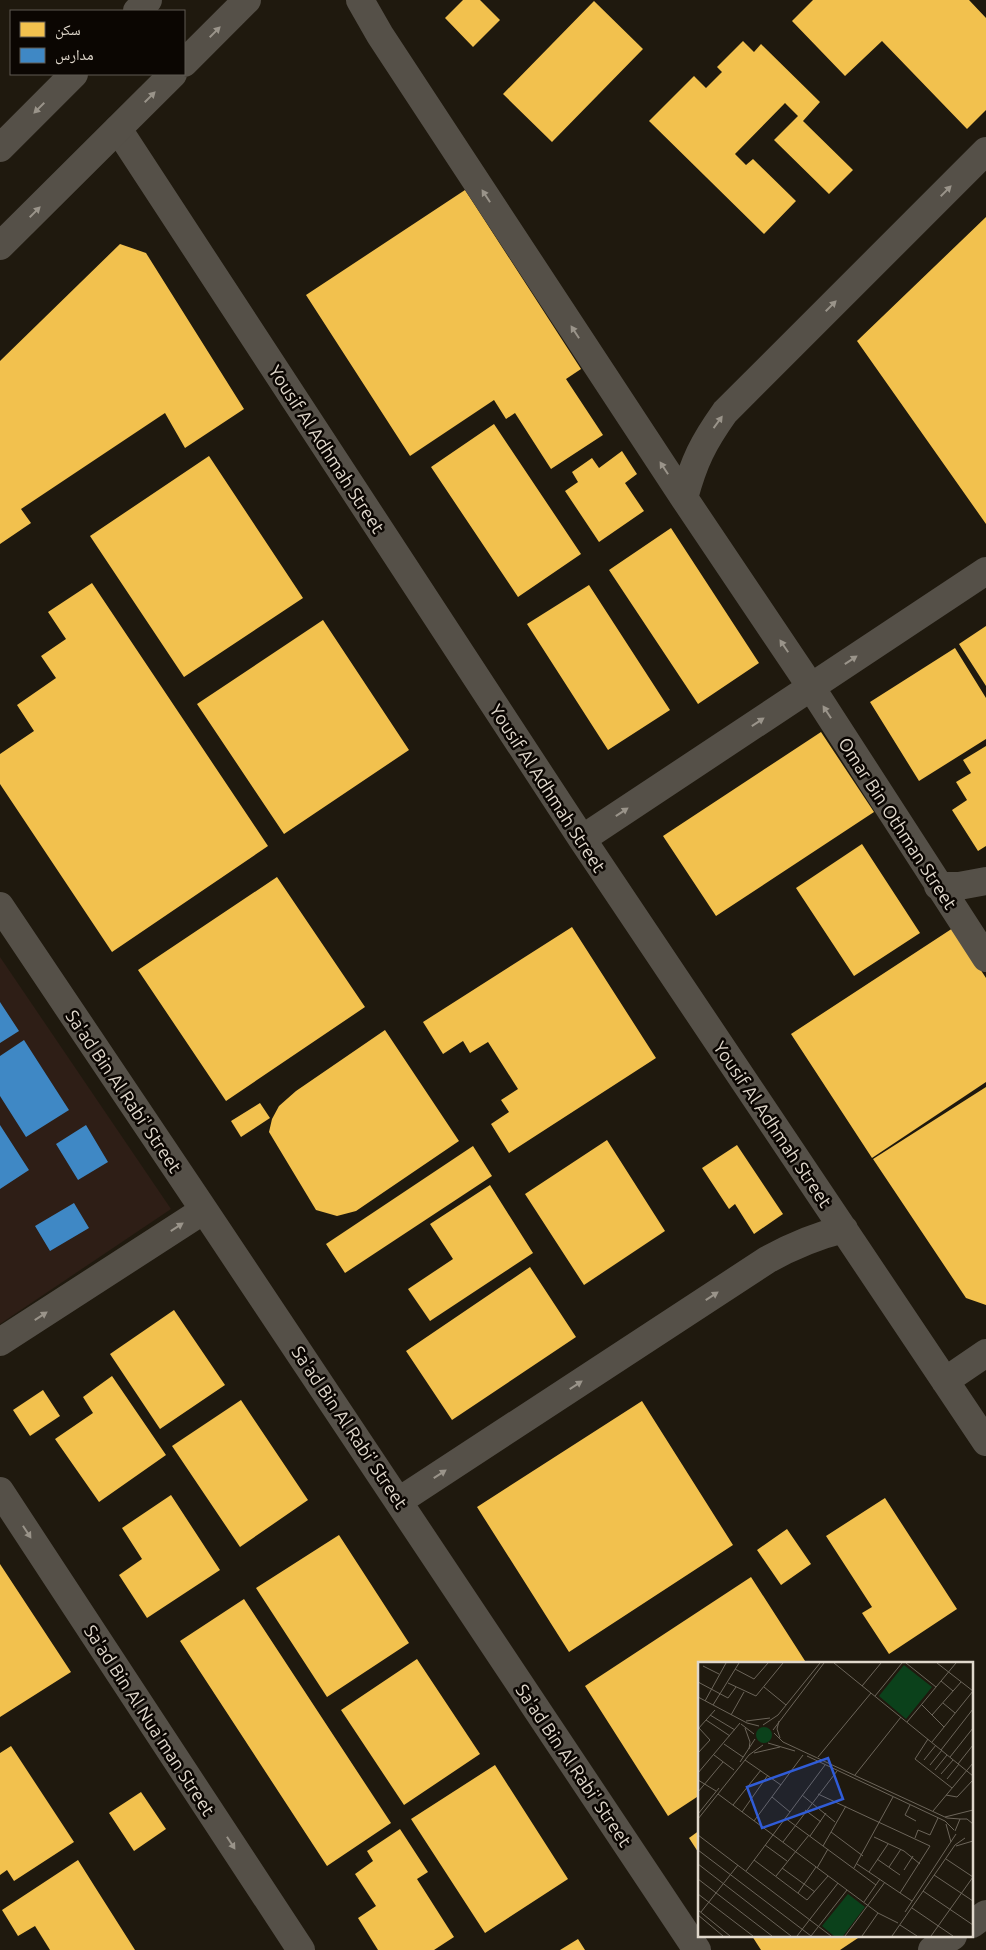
<svg xmlns="http://www.w3.org/2000/svg" width="986" height="1950" font-family="Ubuntu,'Noto Naskh Arabic',sans-serif">
<style>
.education{fill:#2e1e16}
.homes{fill:#f2c14e}
.schools{fill:#3f88c5}
.lines{fill:none;stroke-linecap:round;stroke-linejoin:round}
.minor{stroke:#555048;stroke-width:28}
.secondary{stroke:#555048;stroke-width:28}
.oneway{fill:#9a948a}
.labels{text-anchor:middle;dominant-baseline:central;stroke-width:5;stroke-linejoin:round;paint-order:stroke}
.street-label{font-size:18px;fill:#e0d8cc;stroke:#0b0602}
.inset-road{fill:none;stroke:#6c655a;stroke-width:1}
.view{fill:#305cd7;fill-opacity:0.15;stroke:#305cd7;stroke-width:2.5}
.inset-edge{fill:none;stroke:#e0d8cc;stroke-width:2.5}
</style>
<rect width="100%" height="100%" fill="#1f190e"/>
<!-- education -->
<path class="education" d="M 0,957 L 171,1209 L 0,1324 Z"/>
<!-- homes -->
<path class="homes" d="M 463,0 L 480,0 L 500,20 L 473,47 L 445,18 Z
M 813,0 L 969,0 L 986,18 L 986,110 L 967,129 L 882,41 L 845,76 L 792,21 Z
M 594,1 L 643,49 L 552,142 L 503,94 Z
M 743,41 L 754,52 L 761,44 L 820,102 L 803,121 L 853,170 L 829,194 L 774,140 L 798,116 L 785,103 L 735,154 L 746,165 L 753,159 L 796,201 L 764,234 L 649,121 L 694,76 L 706,88 L 722,72 L 717,67 Z
M 465,190 L 581,369 L 566,379 L 603,435 L 551,469 L 515,413 L 506,419 L 494,400 L 410,456 L 306,295 Z
M 986,217 L 986,524 L 857,341 Z
M 120,244 L 146,253 L 244,409 L 185,448 L 165,413 L 21,509 L 31,523 L 0,544 L 0,361 Z
M 494,424 L 581,554 L 518,597 L 431,467 Z
M 622,451 L 637,474 L 625,483 L 644,511 L 599,542 L 565,491 L 578,482 L 572,472 L 592,458 L 599,468 Z
M 209,456 L 303,598 L 184,677 L 90,536 Z
M 671,528 L 759,663 L 698,704 L 609,570 Z
M 92,583 L 268,846 L 112,952 L 0,784 L 0,754 L 34,731 L 17,705 L 56,678 L 41,656 L 66,639 L 48,612 Z
M 589,585 L 670,710 L 608,750 L 527,624 Z
M 323,620 L 409,750 L 284,834 L 197,704 Z
M 986,626 L 986,686 L 959,644 Z
M 955,648 L 986,698 L 986,739 L 919,781 L 870,702 Z
M 821,732 L 874,812 L 716,916 L 663,836 Z
M 986,746 L 986,846 L 978,851 L 952,810 L 967,800 L 956,782 L 971,773 L 963,760 Z
M 862,844 L 920,933 L 854,976 L 796,888 Z
M 277,877 L 365,1007 L 226,1101 L 138,970 Z
M 572,927 L 656,1058 L 509,1153 L 491,1124 L 509,1112 L 501,1100 L 518,1089 L 488,1042 L 470,1053 L 463,1041 L 443,1054 L 423,1022 Z
M 953,928 L 986,978 L 986,1082 L 872,1158 L 791,1034 Z
M 385,1030 L 459,1141 L 356,1211 L 337,1216 L 316,1210 L 269,1132 L 272,1119 L 279,1106 L 296,1091 Z
M 986,1087 L 986,1305 L 966,1298 L 873,1159 Z
M 260,1103 L 270,1118 L 241,1137 L 231,1121 Z
M 607,1140 L 665,1231 L 584,1285 L 525,1194 Z
M 737,1145 L 783,1214 L 754,1234 L 735,1204 L 729,1209 L 702,1168 Z
M 473,1146 L 492,1176 L 345,1273 L 326,1244 Z
M 490,1185 L 533,1253 L 430,1321 L 408,1289 L 453,1259 L 430,1224 Z
M 530,1267 L 576,1337 L 452,1420 L 406,1351 Z
M 174,1310 L 225,1385 L 160,1429 L 110,1354 Z
M 112,1376 L 166,1455 L 99,1502 L 55,1439 L 93,1413 L 83,1397 Z
M 43,1390 L 60,1416 L 30,1436 L 13,1410 Z
M 241,1400 L 308,1500 L 240,1547 L 172,1446 Z
M 642,1401 L 733,1545 L 569,1652 L 477,1507 Z
M 171,1495 L 220,1570 L 147,1618 L 119,1575 L 142,1559 L 122,1528 Z
M 885,1498 L 957,1609 L 889,1654 L 862,1613 L 872,1607 L 826,1536 Z
M 787,1529 L 811,1564 L 781,1585 L 757,1550 Z
M 339,1535 L 409,1643 L 327,1697 L 256,1588 Z
M 0,1564 L 71,1672 L 0,1717 Z
M 751,1577 L 807,1664 L 700,1664 L 700,1795 L 668,1816 L 585,1686 Z
M 244,1599 L 391,1823 L 327,1866 L 180,1641 Z
M 417,1659 L 480,1754 L 404,1805 L 341,1710 Z
M 11,1746 L 74,1842 L 14,1881 L 7,1870 L 0,1875 L 0,1753 Z
M 495,1765 L 568,1879 L 485,1933 L 411,1819 Z
M 141,1792 L 166,1829 L 134,1851 L 109,1813 Z
M 400,1829 L 428,1872 L 417,1879 L 454,1937 L 434,1950 L 378,1950 L 358,1918 L 376,1906 L 355,1874 L 373,1861 L 367,1851 Z
M 700,1830 L 700,1855 L 689,1838 Z
M 78,1860 L 95,1887 L 135,1950 L 50,1950 L 35,1926 L 18,1936 L 2,1910 Z
M 752,1936 L 861,1936 L 840,1950 L 761,1950 Z
M 578,1939 L 585,1950 L 560,1950 Z"/>
<!-- schools -->
<path class="schools" d="M 0,1002 L 19,1031 L 0,1043 Z
M 24,1040 L 69,1110 L 26,1137 L 0,1096 L 0,1056 Z
M 0,1125 L 29,1170 L 0,1189 Z
M 86,1125 L 108,1162 L 78,1180 L 56,1144 Z
M 74,1203 L 89,1228 L 50,1251 L 35,1226 Z"/>
<g class="lines">
<!-- minor -->
<path class="minor" d="M 360,0 L 380,35 L 684,498 L 811,687 L 986,958
M 118,129 L 582,839 L 986,1442
M 684,498 C 694,461 703,443 725,412 L 986,151
M 582,839 L 986,571
M 938,886 L 959,886 L 986,881
M 0,906 L 204,1210 L 697,1950
M 0,1342 L 204,1210
M 945,1381 L 986,1353
M 0,1491 L 301,1950
M 399,1501 L 767,1260 C 792,1246 816,1236 844,1229
M 972,1924 L 986,1914
M 932,1950 L 953,1936"/>
<!-- secondary -->
<path class="secondary" d="M 137,11 L 148,0
M 184,63 L 247,0
M 0,148 L 74,74
M 0,246 L 173,74"/>
</g>
<!-- one-way arrows -->
<defs><path id="oneway-solid" d="M-6-.8H1V-3.2L6.5 0L1 3.2V.8H-6Z" transform="scale(1.25)"/></defs>
<g class="oneway">
<use href="#oneway-solid" transform="translate(215 32) rotate(-45)"/>
<use href="#oneway-solid" transform="translate(150 97) rotate(-45)"/>
<use href="#oneway-solid" transform="translate(39 108) rotate(135)"/>
<use href="#oneway-solid" transform="translate(946 191) rotate(-45)"/>
<use href="#oneway-solid" transform="translate(486 196) rotate(-123)"/>
<use href="#oneway-solid" transform="translate(35 212) rotate(-45)"/>
<use href="#oneway-solid" transform="translate(831 306) rotate(-45)"/>
<use href="#oneway-solid" transform="translate(575 332) rotate(-123)"/>
<use href="#oneway-solid" transform="translate(718 422) rotate(-54)"/>
<use href="#oneway-solid" transform="translate(664 468) rotate(-123)"/>
<use href="#oneway-solid" transform="translate(784 646) rotate(-124)"/>
<use href="#oneway-solid" transform="translate(851 660) rotate(-34)"/>
<use href="#oneway-solid" transform="translate(827 712) rotate(-123)"/>
<use href="#oneway-solid" transform="translate(758 722) rotate(-34)"/>
<use href="#oneway-solid" transform="translate(622 812) rotate(-34)"/>
<use href="#oneway-solid" transform="translate(177 1227) rotate(-33)"/>
<use href="#oneway-solid" transform="translate(712 1296) rotate(-33)"/>
<use href="#oneway-solid" transform="translate(41 1316) rotate(-33)"/>
<use href="#oneway-solid" transform="translate(576 1385) rotate(-33)"/>
<use href="#oneway-solid" transform="translate(440 1474) rotate(-33)"/>
<use href="#oneway-solid" transform="translate(27 1532) rotate(57)"/>
<use href="#oneway-solid" transform="translate(231 1843) rotate(57)"/>
</g>
<g class="labels">
<!-- street labels -->
<g class="street-label">
<text transform="translate(327 449) rotate(57)">Yousif Al Adhmah Street</text>
<text transform="translate(548 788) rotate(57)">Yousif Al Adhmah Street</text>
<text transform="translate(898 823) rotate(57)">Omar Bin Othman Street</text>
<text transform="translate(124 1091) rotate(56)">Sa'ad Bin Al Rabi' Street</text>
<text transform="translate(773 1124) rotate(56)">Yousif Al Adhmah Street</text>
<text transform="translate(350 1427) rotate(56)">Sa'ad Bin Al Rabi' Street</text>
<text transform="translate(150 1720) rotate(57)">Sa'ad Bin Al Nua'man Street</text>
<text transform="translate(574 1765) rotate(56)">Sa'ad Bin Al Rabi' Street</text>
</g>
</g>
<!-- overview -->
<g transform="translate(698 1662)">
<rect width="275" height="275" fill="#1f190e"/>
<path d="M 206,3 L 234,25 L 208,57 L 181,34 ZM58 73a8 8 0 1 1 16 0a8 8 0 1 1-16 0ZM 150,232 L 167,245 L 145,274 L 136,274 L 124,264 Z" fill="#0b411b"/>
<path class="inset-road" d="M 136,1 L 275,114M 208,1 L 238,25M 239,1 L 275,29M 5,4 L 21,12M 37,7 L 56,17 L 70,1M 243,19 L 255,29M 0,20 L 30,36 L 38,25M 30,21 L 58,34 L 85,1M 164,24 L 183,1M 66,25 L 88,43M 177,34 L 204,1M 0,35 L 49,61 L 61,64M 7,39 L 28,1M 245,41 L 257,51M 15,43 L 41,1M 224,43 L 246,65M 12,53 L 37,68M 33,53 L 46,30M 234,53 L 263,20M 8,58 L 32,74M 48,59 L 72,56M 81,59 L 79,67 L 82,76M 209,60 L 258,1M 43,62 L 56,72M 65,63 L 80,53 L 122,1M 47,66 L 52,80 L 51,87M 0,67 L 17,48M 75,68 L 126,1M 76,71 L 85,80 L 145,108 L 249,156 L 262,157M 230,77 L 217,97 L 254,126M 234,80 L 275,29M 70,81 L 97,89M 26,82 L 45,95M 243,88 L 275,47M 0,91 L 12,78 L 1,66M 56,91 L 82,85M 16,93 L 36,108M 109,94 L 247,159 L 256,168M 120,95 L 173,31M 252,95 L 275,66M 47,98 L 83,123M 226,98 L 238,83M 42,100 L 57,77M 260,102 L 275,83M 232,103 L 244,88M 237,108 L 249,93M 0,111 L 42,61M 243,112 L 255,98M 157,113 L 203,55M 249,117 L 261,102M 0,118 L 18,129M 0,130 L 25,100M 20,132 L 180,251 L 200,261M 120,132 L 232,184 L 202,231M 104,133 L 137,160M 248,133 L 259,135 L 275,118M 74,135 L 92,150M 35,143 L 63,108M 212,143 L 207,153 L 218,159M 107,148 L 123,160M 235,149 L 275,101M 44,150 L 70,113M 0,152 L 21,126M 247,155 L 275,148M 87,156 L 178,223M 0,157 L 51,93 L 65,83M 56,159 L 105,93M 248,162 L 253,180M 257,169 L 262,157 L 269,157 L 275,162M 133,170 L 165,194M 0,173 L 133,274M 112,174 L 128,151M 176,175 L 206,189 L 222,202M 217,176 L 220,168 L 232,173 L 240,156M 85,180 L 139,109M 67,183 L 89,199M 125,184 L 148,144M 258,184 L 275,179M 0,188 L 113,274M 179,197 L 202,213M 248,197 L 275,215M 56,198 L 109,238 L 130,214M 0,202 L 93,274M 159,202 L 214,239M 191,205 L 203,187M 84,206 L 117,230M 119,206 L 130,187M 156,206 L 195,135M 206,208 L 215,194M 48,209 L 127,103M 171,210 L 190,182M 236,213 L 275,239M 78,214 L 111,173M 0,217 L 74,274M 225,229 L 275,263M 100,231 L 118,205M 0,232 L 55,274M 166,240 L 182,217M 214,246 L 255,274M 0,248 L 32,274M 3,250 L 40,203M 207,250 L 258,172M 0,253 L 25,274M 202,263 L 219,274M 99,274 L 140,221M 113,274 L 149,228M 147,274 L 187,220M 164,274 L 180,251M 194,274 L 257,183 L 267,176M 233,274 L 275,215"/>
<path class="view" d="M 130,96 L 145,137 L 64,166 L 49,125 Z"/>
<rect width="275" height="275" class="inset-edge"/>
</g>
<!-- legend -->
<rect x="10" y="10" width="175" height="65" fill="#0b0602" stroke="#605a53"/>
<rect x="20" y="22" width="25" height="15" fill="#f2c14e" stroke="#605a53"/>
<text x="55" y="35" font-size="15" fill="#e0d8cc">سكن</text>
<rect x="20" y="48" width="25" height="15" fill="#3f88c5" stroke="#605a53"/>
<text x="55" y="60" font-size="15" fill="#e0d8cc">مدارس</text>
</svg>
